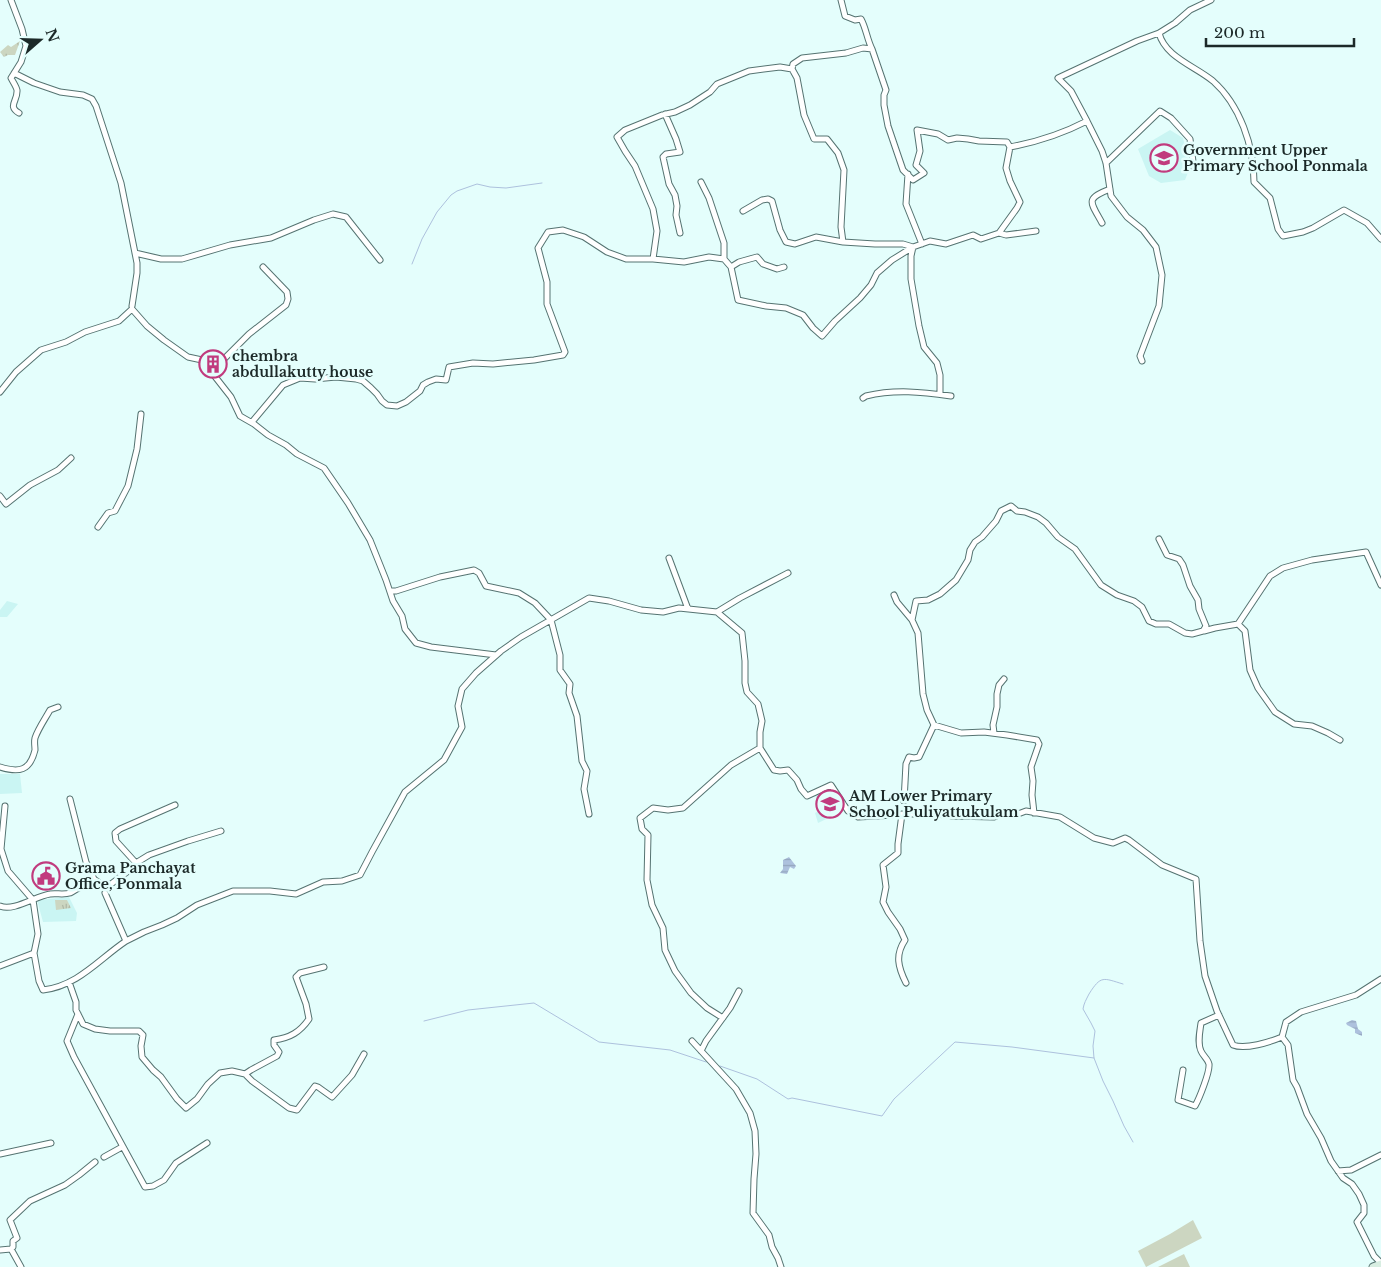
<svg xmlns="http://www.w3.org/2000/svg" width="1381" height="1267" font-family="'Libre Baskerville',serif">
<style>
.built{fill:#caf5f3}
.green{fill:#ccd6c1}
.park{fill:url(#park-tufts)}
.water{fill:url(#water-rules)}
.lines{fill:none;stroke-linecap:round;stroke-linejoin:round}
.stream{stroke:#adc1dd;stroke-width:1}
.street-casing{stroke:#557371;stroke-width:7}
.secondary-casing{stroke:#557371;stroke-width:9}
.street{stroke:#fff;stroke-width:5}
.secondary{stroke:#d8eee2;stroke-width:7}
.labels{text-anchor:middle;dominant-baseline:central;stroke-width:5;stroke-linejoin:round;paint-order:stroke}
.poi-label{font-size:14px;font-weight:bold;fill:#1c2928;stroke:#e4fefc;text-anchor:start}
</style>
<defs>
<pattern id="park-tufts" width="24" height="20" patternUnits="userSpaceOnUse" patternTransform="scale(1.25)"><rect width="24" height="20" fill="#ccd6c1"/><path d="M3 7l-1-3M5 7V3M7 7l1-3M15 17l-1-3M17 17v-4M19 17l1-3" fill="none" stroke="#afb8a6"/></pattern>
<pattern id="water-rules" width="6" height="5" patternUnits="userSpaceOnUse" patternTransform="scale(1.25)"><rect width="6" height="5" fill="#adc1dd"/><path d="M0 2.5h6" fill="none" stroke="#94a6be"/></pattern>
</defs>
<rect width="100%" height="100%" fill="#e4fefc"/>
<!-- built -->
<path class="built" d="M 1170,130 L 1183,138 L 1190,167 L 1185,180 L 1161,183 L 1149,176 L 1138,149 Z
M 7,601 L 18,604 L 7,617 L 0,617 L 0,610 Z
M 0,774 L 20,774 L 22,793 L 0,794 Z
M 832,788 L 843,811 L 818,823 L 815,813 L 819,811 L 820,806 L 815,795 Z
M 69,897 L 77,913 L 76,921 L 43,922 L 37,900 Z"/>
<!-- green -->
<path class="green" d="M 1193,1220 L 1202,1238 L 1146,1267 L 1138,1251 L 1170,1234 Z
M 1184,1254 L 1190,1267 L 1158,1267 Z"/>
<!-- park -->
<path class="park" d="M 20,41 L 15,55 L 8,55 L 4,57 L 0,52 L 8,45 L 11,47 Z
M 55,900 L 67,900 L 71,908 L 56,910 Z"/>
<!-- water -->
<path class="water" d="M 789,857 L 796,866 L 794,869 L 790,867 L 787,874 L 780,873 L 783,869 L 783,860 Z
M 1352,1020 L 1356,1021 L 1358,1029 L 1362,1032 L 1362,1036 L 1355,1033 L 1355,1029 L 1347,1025 L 1346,1023 Z"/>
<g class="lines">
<!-- stream -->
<path class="stream" d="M 412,264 L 422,239 L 437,212 L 451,195 L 457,191 L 477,184 L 490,187 L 506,188 L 542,183
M 1123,984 C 1103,978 1101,975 1089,994 C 1086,1000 1084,1003 1083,1009 L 1091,1023 L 1095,1031 L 1093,1046 L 1094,1058 L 1103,1081 L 1113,1101 L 1124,1126 L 1133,1142
M 424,1021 L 468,1010 L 534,1003 L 599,1042 L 670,1050 L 706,1062
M 720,1066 L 757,1079 L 788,1099 L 792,1098 L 882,1116 L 894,1099 L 955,1042 L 1012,1047 L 1094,1058"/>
<!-- street casing -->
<g class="street-casing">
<path id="street" d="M 11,0 L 22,29 L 26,46 L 21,62 L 11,78 C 13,82 16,86 17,90 C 18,101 7,106 19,113
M 1159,33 C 1165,57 1195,66 1213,81 C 1240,105 1254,146 1254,182 L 1270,198 L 1278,229 L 1283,236 L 1303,232 L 1313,228 L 1344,210 L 1367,223 L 1381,239
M 792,69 L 797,78 L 804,115 L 814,139 L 827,139 L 838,153 L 844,170 L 841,227 L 843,242
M 14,73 L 34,83 L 60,92 L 83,95 L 92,99 L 96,106 L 121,183 L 137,263 L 137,273 L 132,306
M 665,114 L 676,139 L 680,152 L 666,154 L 663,157 L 669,184 L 675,195 L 677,206 L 676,215 L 680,233
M 1087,121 L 1102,151 L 1106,163 L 1111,196 L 1127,217 L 1143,230 L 1156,247 L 1162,275 L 1159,306 L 1140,356 L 1142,361
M 1010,147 C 1037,142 1062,134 1087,121 L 1071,91 L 1058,78 L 1137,41 L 1159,33 L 1175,23 L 1190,10 L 1211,0
M 1106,163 L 1160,111 L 1171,118 L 1190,139 L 1194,169
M 908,174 L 906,204 L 922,244
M 701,182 L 709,198 L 724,243 L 724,259
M 743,211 L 762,200 L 768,199 L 772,201 L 780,230 L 786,242 L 795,244 L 816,237 L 843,242 L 875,244 L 903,244 L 913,247 L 911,256 L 911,279 L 919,326 L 924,347 L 937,363 L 940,375 L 940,394
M 1102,223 C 1090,201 1085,199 1110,189
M 999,233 L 1006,235 L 1036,231
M 135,253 L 161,259 L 182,259 L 230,245 L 271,238 L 314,220 L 333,214 L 346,217 L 380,260
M 653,259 L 657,231 L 653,209 L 635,166 L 625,151 L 617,137 L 625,130 L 662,115 L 675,112 L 690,105 L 710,92 L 717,84 L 749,71 L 780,67 L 792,69 L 793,64 L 802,58 L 846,53 L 863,48 L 872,49 C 867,39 866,28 861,19 L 855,20 L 845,16 L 841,0
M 731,267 L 739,262 L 757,257 L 763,264 L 777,269 L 784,267
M 212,371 L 249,334 L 286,305 L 288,299 L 287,292 L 263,267
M 0,392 L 16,372 L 41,350 L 66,342 L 85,332 L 119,321 L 132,309 L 147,326 L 164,340 L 188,357 L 202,360 L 231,397 L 240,416 L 254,424 L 268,435 L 286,445 L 297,454 L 324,468 L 348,503 L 370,540 L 386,580 L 393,601 L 402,616 L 405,629 L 416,643 L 431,647 L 496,655
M 863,398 L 866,396 C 895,389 922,392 951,396
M 252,422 L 283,385 L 300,378 L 315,379 L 336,377 L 356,379 L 363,381 L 371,388 L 377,394 L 382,401 L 387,405 L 397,406 L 406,402 L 420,391 L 423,385 L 428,382 L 436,379 L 446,380 L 449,367 L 473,363 L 493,364 L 534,360 L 563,355 L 565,352 L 547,304 L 547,282 L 538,248 L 548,232 L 563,230 L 584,237 L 607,252 L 626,259 L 653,259 L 684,262 L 709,257 L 724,259 L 731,267 L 738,300 L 766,306 L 786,308 L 803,315 L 813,328 L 822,336 L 835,321 L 860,298 L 871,285 L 877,273 L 892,260 L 913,247 L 930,241 L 946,244 L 973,235 L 981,239 L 999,233 L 1017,208 L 1020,202 L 1010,181 L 1006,168 L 1010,147 L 1007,142 L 979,141 L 968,139 L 957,138 L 948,140 L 938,134 L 917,130 L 920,151 L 916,165 L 924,173 L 913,180 L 903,170 L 888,126 L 884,105 L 884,95 L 886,90 L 872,49
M 0,496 L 6,504 L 30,485 L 58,470 L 71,458
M 98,527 L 108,513 L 115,511 L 128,486 L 137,449 L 141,414
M 669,558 L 688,609
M 390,591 L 396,591 L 440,577 L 474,570 L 479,573 L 486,586 L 519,593 L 535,603 L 551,620 L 560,655 L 560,670 L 570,684 L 569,693 L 577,716 L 582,761 L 587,771 L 584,789 L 589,814
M 894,595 L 897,602 L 912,620
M 717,612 L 740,598 L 788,573
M 1238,624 L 1270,576 L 1283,568 L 1312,560 L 1366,552 L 1381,585
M 1204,631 L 1215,628 L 1238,624 L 1245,631 L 1250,670 L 1258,688 L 1275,712 L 1294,724 L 1312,726 L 1328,733 L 1340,740
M 994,733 L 993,725 L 997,707 L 997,694 L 999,685 L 1004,679
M 0,767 C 19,773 30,771 35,750 C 35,746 34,742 35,738 C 38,729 45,719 50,710 L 58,707
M 70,799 L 86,862 L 94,879 L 101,884 L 111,884 L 131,869 L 136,863 L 149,855 L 188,841 L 221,831
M 904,801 L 906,764 L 909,757 L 914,758 L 919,757 L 934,725
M 1034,813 L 1032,795 L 1033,781 L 1031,767 L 1039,744 L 1037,740 L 1007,735 L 984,732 L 961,733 L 934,725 L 927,710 L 923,694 L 918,633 L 912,620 L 916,601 L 928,600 L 940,594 L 956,580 L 968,560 L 970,550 L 975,542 L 982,537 L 996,521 L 1001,511 L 1011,506 L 1017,511 L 1025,512 L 1038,517 L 1046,523 L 1058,537 L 1075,549 L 1101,585 L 1117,595 L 1134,601 L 1142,607 L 1149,621 L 1156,624 L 1169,624 L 1185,633 L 1192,634 L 1203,631 L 1206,626 L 1199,609 L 1198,600 L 1190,586 L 1183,565 L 1179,559 L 1167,555 L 1159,539
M 902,814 L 898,844 L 898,853 L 883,865 L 886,887 L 883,902 L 888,912 L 900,929 L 905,940 C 895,955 898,967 906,983
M 136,863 L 116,841 L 115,833 L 120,829 L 175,805
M 105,893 L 126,941 L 144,932 L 162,925 L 177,918 L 197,905 L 233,891 L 270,891 L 296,894 L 323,882 L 342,881 L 360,875 L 372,852 L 405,792 L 444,760 L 462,727 L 458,706 L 462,689 L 476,673 L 501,651 L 521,637 L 589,598 L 609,601 L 641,610 L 663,612 L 679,608 L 717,612 L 742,633 L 745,661 L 745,683 L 747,692 L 758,704 L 762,721 L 760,732 L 760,748 L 774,770 L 780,771 L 788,770 L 797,780 L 801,789 L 807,796 L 831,785 L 848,811 L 858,817 L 930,813 L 953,816 L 994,817 L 1008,811 L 1013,813 L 1018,814 L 1026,811 L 1060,817 L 1094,838 L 1113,843 L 1125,838 L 1129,840 L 1162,865 L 1196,879 L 1200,941 L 1205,976 L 1217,1011 L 1233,1045 C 1245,1050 1270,1042 1282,1037
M 0,906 C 13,912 36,896 50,894 C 56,893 64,895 70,893 C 78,889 86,883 94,879
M 34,953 L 39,981 L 43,990 C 78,986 99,959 126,941
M 0,966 L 34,953 L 38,934 L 33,900 L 8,871 L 1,849 L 5,806
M 69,982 L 76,1002 L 76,1010 L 83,1024 L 95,1029 L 110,1031 L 139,1031 L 143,1035 L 141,1046 L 142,1057 L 153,1070 L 161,1077 L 177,1099 L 186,1108 L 197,1099 L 208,1084 L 220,1073 L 232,1071 L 245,1074 L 252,1081 L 289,1108 L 297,1110 L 315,1086 L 318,1087 L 332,1097 L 352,1075 L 364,1054
M 78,1014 L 67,1041 L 74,1057 L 145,1187 L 153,1186 L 164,1180 L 176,1163 L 207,1143
M 723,1018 L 707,1008 L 691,993 L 675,971 L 665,950 L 663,928 L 652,905 L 647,880 L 648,835 L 642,829 L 640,818 L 653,808 L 668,810 L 683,808 L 731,765 L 760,748
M 1282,1037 L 1288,1045 L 1293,1080 L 1297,1087 L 1307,1114 L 1321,1138 L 1331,1161 L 1343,1178 L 1352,1184 L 1359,1194 L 1364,1205 L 1364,1213 L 1357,1222 L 1374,1256 L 1381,1263
M 1282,1037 L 1286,1022 L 1301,1012 L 1356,995 L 1381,979
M 692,1041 L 736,1089 L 750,1113 L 755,1131 L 756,1154 L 754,1179 L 753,1213 L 769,1235 L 772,1247 L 778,1258 L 781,1267
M 701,1051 L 706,1041 L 730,1008 L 739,991
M 1183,1070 L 1178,1100 L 1195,1106 C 1199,1099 1210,1072 1209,1064 C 1208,1059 1203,1056 1201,1051 C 1197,1043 1200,1031 1201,1023 L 1219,1015
M 245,1074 L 251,1070 L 277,1056 L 279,1052 L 274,1045 L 274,1040 C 290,1038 300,1032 309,1019 L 306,1004 L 296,977 L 300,973 L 324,967
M 0,1154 L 51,1143
M 104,1157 L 122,1147
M 1338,1171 L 1351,1170 L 1381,1155
M 11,1249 L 13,1247 L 13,1241 L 17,1238 L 10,1220 L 30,1201 L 65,1185 L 79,1175 L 95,1162
M 0,1250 L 11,1249 L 21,1267"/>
</g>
<!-- secondary casing -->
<g class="secondary-casing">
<path id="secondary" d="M 1373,1267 L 1381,1264"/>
</g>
<!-- street -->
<use href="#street" class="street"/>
<!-- secondary -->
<use href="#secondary" class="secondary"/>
</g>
<!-- icons -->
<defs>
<g id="school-ring" transform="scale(1.4375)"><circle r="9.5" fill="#e4fefc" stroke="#c13b7e" stroke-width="1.5"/><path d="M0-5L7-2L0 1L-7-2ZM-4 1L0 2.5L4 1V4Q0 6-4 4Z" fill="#c13b7e"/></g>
<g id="building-ring" transform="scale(1.4375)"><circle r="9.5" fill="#e4fefc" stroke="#c13b7e" stroke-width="1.5"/><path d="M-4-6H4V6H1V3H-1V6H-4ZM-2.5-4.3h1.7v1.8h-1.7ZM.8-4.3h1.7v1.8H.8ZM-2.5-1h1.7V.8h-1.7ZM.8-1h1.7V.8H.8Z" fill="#c13b7e"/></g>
<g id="civic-ring" transform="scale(1.4375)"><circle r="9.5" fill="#e4fefc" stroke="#c13b7e" stroke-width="1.5"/><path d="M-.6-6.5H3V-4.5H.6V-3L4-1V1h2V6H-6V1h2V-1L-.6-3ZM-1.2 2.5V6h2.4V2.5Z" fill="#c13b7e"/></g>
</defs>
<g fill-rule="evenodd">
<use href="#school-ring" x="1164" y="158"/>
<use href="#building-ring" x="213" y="364"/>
<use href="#school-ring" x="830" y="804"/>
<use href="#civic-ring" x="46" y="876"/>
</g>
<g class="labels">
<!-- poi labels -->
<g class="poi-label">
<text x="1183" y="150">Government Upper<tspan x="1183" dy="16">Primary School Ponmala</tspan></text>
<text x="232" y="356">chembra<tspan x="232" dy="16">abdullakutty house</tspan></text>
<text x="849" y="796">AM Lower Primary<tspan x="849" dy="16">School Puliyattukulam</tspan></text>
<text x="65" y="868">Grama Panchayat<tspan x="65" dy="16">Office, Ponmala</tspan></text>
</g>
</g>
<!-- north arrow -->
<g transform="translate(40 40) rotate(70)" stroke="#e4fefc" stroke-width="4" paint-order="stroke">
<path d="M0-4L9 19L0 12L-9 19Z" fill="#1c2928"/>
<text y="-8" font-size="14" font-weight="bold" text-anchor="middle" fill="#1c2928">N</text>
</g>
<!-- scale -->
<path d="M1206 38v8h148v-8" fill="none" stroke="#1c2928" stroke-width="2.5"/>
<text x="1214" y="38" font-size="15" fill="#1c2928" stroke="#e4fefc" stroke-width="4" paint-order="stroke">200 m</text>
</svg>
